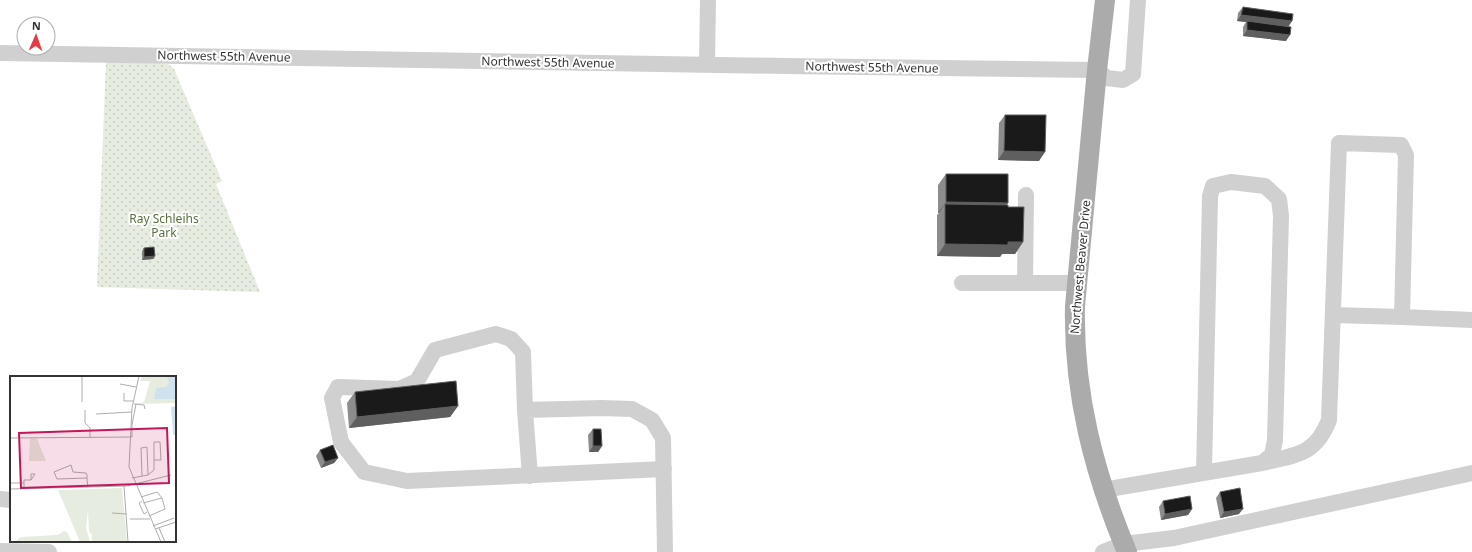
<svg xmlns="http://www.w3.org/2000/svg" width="1472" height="552" font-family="'Noto Sans',sans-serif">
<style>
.grass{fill:url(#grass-dots)}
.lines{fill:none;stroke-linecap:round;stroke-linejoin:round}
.minor{stroke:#d0d0d0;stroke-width:16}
.major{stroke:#ababab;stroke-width:20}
.wall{fill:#8c8c8c}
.shaded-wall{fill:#5f5f5f}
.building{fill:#1a1a1a;stroke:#5f5f5f}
.labels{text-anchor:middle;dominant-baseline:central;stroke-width:4;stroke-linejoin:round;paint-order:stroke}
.street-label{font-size:12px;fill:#333;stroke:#fff}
.park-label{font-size:12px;fill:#56703f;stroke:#fff}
.inset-road{fill:none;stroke:#adadad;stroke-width:1}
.view{fill:#c2185b;fill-opacity:0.15;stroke:#c2185b;stroke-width:2}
.inset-edge{fill:none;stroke:#333;stroke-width:2}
</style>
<defs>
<pattern id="grass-dots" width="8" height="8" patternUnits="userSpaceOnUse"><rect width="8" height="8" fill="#e6ecdf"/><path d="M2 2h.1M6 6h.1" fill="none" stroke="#c6cbc0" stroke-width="1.8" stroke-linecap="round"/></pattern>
</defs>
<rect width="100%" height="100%" fill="#fff"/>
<!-- grass -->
<path class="grass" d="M 106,61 L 168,64 L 174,69 L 222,181 L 216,184 L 260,292 L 97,287 Z"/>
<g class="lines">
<!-- minor -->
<path class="minor" d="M 0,53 L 786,66 L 1097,70 L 1107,78 L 1123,80 L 1133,74 L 1138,0
M 707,65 L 708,0
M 962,283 L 1078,283
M 1025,283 L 1026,195
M 1402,317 L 1472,320
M 525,410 L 530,476
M 1262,463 C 1295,455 1315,456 1329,420 L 1339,143 L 1401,145 L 1406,155 L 1402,317 L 1333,315
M 664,469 L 407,481 L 364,472 L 341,442 L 332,398 L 338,387 L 399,389 L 417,381 L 435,350 L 496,334 L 511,339 L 523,352 L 525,410 L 602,408 L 632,409 L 652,420 L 663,438 L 665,552
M 1103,490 L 1262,463 L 1272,455 L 1275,440 L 1281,216 L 1279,199 L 1265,186 L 1231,182 L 1213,186 L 1210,196 L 1204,472
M 0,499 L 11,500
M 0,551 L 49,552
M 1103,552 L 1124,544 L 1174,538 L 1472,473"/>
<!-- major -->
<path class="major" d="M 1105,0 L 1097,70 L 1075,306 C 1073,393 1094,473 1127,552"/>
</g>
<!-- wall -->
<path class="wall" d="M 1243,7 L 1292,21 L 1288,27 L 1286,41 L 1243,36 L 1243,27 L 1246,22 L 1237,21 L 1238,13 Z
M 1005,115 L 1039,161 L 998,160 L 999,123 Z
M 946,174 L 1006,205 L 1023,242 L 1015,254 L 1002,254 L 1000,257 L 937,256 L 937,215 L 939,213 L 938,213 L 938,185 Z
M 144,248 L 155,256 L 153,259 L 142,260 L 142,251 Z
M 355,392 L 458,406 L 450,417 L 349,428 L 347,403 Z
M 593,429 L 602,446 L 598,452 L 589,452 L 588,435 Z
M 320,450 L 338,458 L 334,463 L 321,468 L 316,456 Z
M 1220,492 L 1239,514 L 1220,518 L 1216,498 Z
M 1163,501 L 1192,509 L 1188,515 L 1161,520 L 1159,507 Z"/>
<!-- shaded-wall -->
<path class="shaded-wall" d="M 1241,15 L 1292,21 L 1288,27 L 1247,21 L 1246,22 L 1237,21 Z
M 1247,30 L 1290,35 L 1286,41 L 1243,36 Z
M 1004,151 L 1045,152 L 1039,161 L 998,160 Z
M 946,202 L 1008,203 L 1000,214 L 945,204 L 939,213 L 938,213 Z
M 1008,242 L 1023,242 L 1015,254 L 1002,254 L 1000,257 L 937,256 L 945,244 Z
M 155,256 L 153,259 L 142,260 L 144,257 Z
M 458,406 L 450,417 L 349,428 L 357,417 Z
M 593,446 L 602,446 L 598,452 L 589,452 Z
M 338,458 L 334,463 L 321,468 L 325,462 Z
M 1192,509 L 1188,515 L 1161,520 L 1165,514 Z
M 1243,509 L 1239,514 L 1220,518 L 1224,512 Z"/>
<!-- building -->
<path class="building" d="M 1243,7 L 1293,14 L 1292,21 L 1241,15 Z
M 1247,21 L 1291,27 L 1290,35 L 1247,30 Z
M 1005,115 L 1046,115 L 1045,152 L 1004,151 Z
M 946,174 L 1008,174 L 1008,203 L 946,202 Z
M 945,204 L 1008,205 L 1008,207 L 1024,207 L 1023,242 L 1008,242 L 1008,245 L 945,244 Z
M 154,247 L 155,256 L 144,257 L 144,248 Z
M 456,381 L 458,406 L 357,417 L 355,392 Z
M 593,429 L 601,429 L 602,446 L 593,446 Z
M 333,445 L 338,458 L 325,462 L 320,450 Z
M 1240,488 L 1243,509 L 1224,512 L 1220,492 Z
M 1190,496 L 1192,509 L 1165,514 L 1163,501 Z"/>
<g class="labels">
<!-- street labels -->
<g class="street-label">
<text transform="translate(224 56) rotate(1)">Northwest 55th Avenue</text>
<text transform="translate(548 62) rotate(1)">Northwest 55th Avenue</text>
<text transform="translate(872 67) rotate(1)">Northwest 55th Avenue</text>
<text transform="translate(1080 267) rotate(-85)">Northwest Beaver Drive</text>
</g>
<!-- park labels -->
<g class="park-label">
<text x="164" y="218">Ray Schleihs<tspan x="164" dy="14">Park</tspan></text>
</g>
</g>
<!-- overview -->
<g transform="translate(10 376)">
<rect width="166" height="166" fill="#fff"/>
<path d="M 132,0 L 166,0 L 166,27 L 125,28 L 134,26 L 140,5 L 130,5 ZM 20,62 L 27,63 L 36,85 L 19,85 Z" fill="#e6ecdf"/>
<path d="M 82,113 L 82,158 L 79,156 L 78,134 L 76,152 L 80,166 L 70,166 L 48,114 ZM 54,155 L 57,156 L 62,166 L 5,166 L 11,161 L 48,159 Z" fill="#e6ecdf"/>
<path d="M 112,112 L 117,166 L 82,166 L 80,113 Z" fill="#e6ecdf"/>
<path d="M 152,0 L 166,0 L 166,23 L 144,23 L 146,12 L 156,11 L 159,7 L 157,1 ZM 166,30 L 166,60 L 163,58 L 161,31 Z" fill="#cfe2ee"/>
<path class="inset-road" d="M 129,0 L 122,32 L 119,91 L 151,166M 110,8 L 126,11M 114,17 L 114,25 L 123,25M 72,26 L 72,0M 124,28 L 134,29 L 135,33M 75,34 L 75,47 L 80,52 L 80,61M 86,38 L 122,36M 122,49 L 126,28M 0,62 L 122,61 L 122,49M 138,99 L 144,94 L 144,66 L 150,66 L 151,84 L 144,84M 77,102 L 47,103 L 44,96 L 61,89 L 63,96 L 76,97 L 77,99 L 77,104 L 78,111M 122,102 L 138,99 L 138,98 L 137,71 L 131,72 L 132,100M 0,107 L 14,107M 114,110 L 118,166M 14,112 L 14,104 L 21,104 L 25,98 L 21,98 L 21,104M 0,113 L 117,110 L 161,99M 131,121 L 147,116 L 152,122 L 133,127M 132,125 L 129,127 L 134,138 L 137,136M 102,137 L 117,138M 139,140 L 155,133 L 152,122M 120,143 L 140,143M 143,150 L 164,142M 149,152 L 155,166M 145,153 L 166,146"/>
<path class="view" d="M 157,52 L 159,107 L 11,112 L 9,57 Z"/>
<rect width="166" height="166" class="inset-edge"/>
</g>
<!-- north arrow -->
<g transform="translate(36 36) rotate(2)"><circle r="19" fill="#ffffff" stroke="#adadad"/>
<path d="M0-3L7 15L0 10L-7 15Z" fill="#e63946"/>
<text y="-6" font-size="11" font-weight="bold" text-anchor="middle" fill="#333333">N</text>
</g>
</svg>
